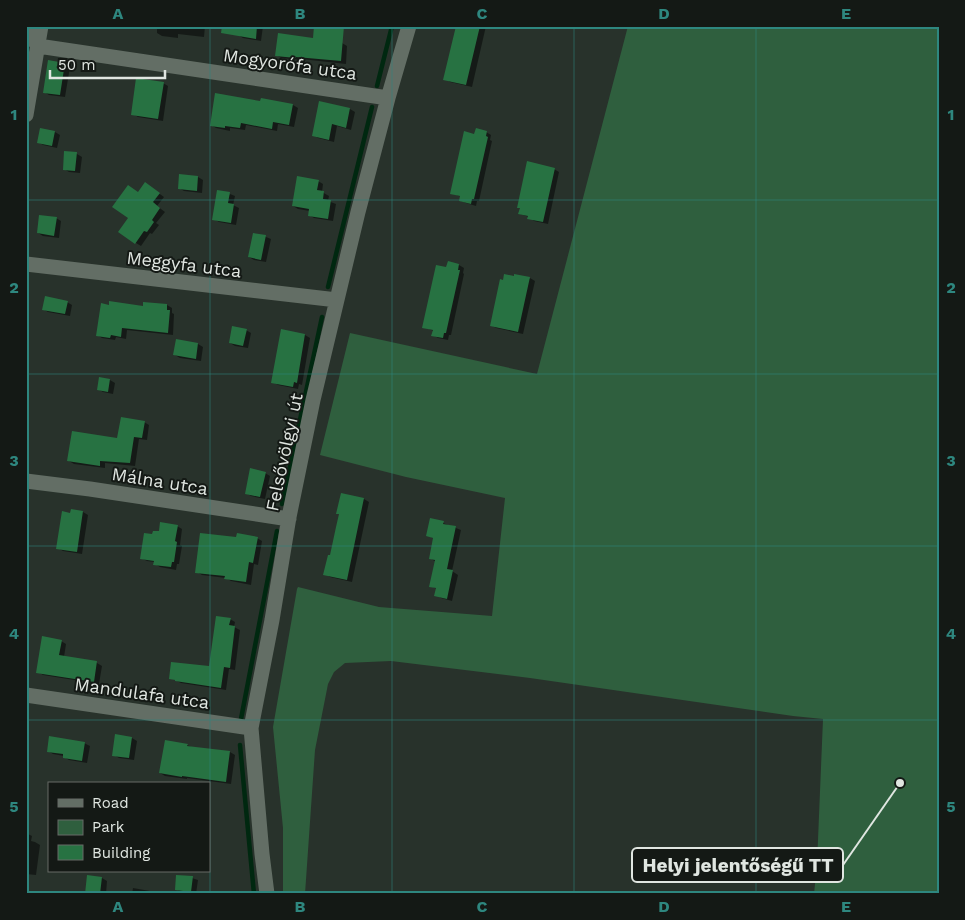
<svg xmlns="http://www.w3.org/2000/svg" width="965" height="920" font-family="'Work Sans',sans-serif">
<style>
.green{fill:#2f5f3e}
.shadow{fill:#0007}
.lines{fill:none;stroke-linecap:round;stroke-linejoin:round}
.stream{stroke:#002810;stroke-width:4.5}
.building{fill:#277242}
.minor{stroke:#636e65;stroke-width:15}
.grid{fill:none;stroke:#2e877f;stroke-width:1;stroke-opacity:0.55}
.labels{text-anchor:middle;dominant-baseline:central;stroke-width:4;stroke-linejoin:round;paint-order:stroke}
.street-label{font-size:18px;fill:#e0e6e1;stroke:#141915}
.leader{fill:none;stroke:#e0e6e1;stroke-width:2}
.callout-dot{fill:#e0e6e1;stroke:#141915;stroke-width:2}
.callout{fill:#141915;stroke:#e0e6e1;stroke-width:2}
.callout-label{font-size:19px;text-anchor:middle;font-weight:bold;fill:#e0e6e1}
.neatline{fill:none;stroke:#2e877f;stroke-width:2}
.grid-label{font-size:16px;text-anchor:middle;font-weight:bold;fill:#2e877f}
</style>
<rect width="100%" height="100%" fill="#28322b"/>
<!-- green -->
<path class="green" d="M 628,26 L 939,26 L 939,894 L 814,894 L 817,864 L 823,719 L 793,716 L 530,678 L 391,661 L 345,663 L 334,672 L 328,684 L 315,750 L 305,894 L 283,894 L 283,828 L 273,727 L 297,589 L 298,587 L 379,607 L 492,616 L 505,498 L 406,477 L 320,455 L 350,333 L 537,374 Z"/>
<!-- shadow -->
<path class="shadow" d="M 149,26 L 205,26 L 204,37 L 178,34 L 178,38 L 162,36 L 157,33 L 157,29 Z
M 239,26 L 263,26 L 261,41 L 243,38 L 238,35 Z
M 457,26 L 486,26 L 472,87 L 450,82 L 445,79 Z
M 342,43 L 347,46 L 346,64 L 301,59 L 301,60 L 281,58 L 276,55 Z
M 65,64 L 70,67 L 65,97 L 49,95 L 44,92 Z
M 163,83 L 168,86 L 163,121 L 138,117 L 133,114 Z
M 261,102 L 293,105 L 298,108 L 294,127 L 278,124 L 277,131 L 246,125 L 245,130 L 230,128 L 230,131 L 216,128 L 211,125 Z
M 320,103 L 350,109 L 355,112 L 351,130 L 337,126 L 334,142 L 318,138 L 313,135 Z
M 55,132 L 60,135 L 57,148 L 43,145 L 38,142 Z
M 486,132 L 491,135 L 490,140 L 492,141 L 479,201 L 477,201 L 476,206 L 466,203 L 461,201 L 462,197 L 451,193 L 475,135 Z
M 66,153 L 77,154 L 82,157 L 80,173 L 69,172 L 64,169 Z
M 554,169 L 559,172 L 548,224 L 534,221 L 529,217 L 520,214 Z
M 198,177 L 203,180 L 202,193 L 184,191 L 179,188 Z
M 318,181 L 323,184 L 322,192 L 329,196 L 328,201 L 336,204 L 333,221 L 314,218 L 309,215 L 310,211 L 298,209 L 293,206 Z
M 150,187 L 164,197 L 157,206 L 165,212 L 156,223 L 159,225 L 152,234 L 150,233 L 141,246 L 136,243 L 129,218 L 138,193 Z
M 230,194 L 235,196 L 233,205 L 239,208 L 236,225 L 219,222 L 214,219 Z
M 56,218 L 61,221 L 59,238 L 43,236 L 38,233 Z
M 254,234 L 266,237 L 271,239 L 266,262 L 254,260 L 249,257 Z
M 459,265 L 464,268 L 463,273 L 464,274 L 451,335 L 449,335 L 448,340 L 438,338 L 433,335 L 434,331 L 424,327 L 447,269 Z
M 530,278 L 535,281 L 523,334 L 496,328 L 491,325 Z
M 67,302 L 72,305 L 70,316 L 48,312 L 43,309 Z
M 167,305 L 172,308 L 172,313 L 174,314 L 173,335 L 127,330 L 126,339 L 116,337 L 115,340 L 102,338 L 97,335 L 144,307 Z
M 246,330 L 251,333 L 248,348 L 235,346 L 230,343 Z
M 282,331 L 305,335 L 310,338 L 302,385 L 299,384 L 298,389 L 278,385 L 273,382 Z
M 177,341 L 198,344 L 203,347 L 201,361 L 180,358 L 175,355 Z
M 100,379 L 110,380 L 115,383 L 113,394 L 103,392 L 98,389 Z
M 144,422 L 149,425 L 147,440 L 139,439 L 135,466 L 105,463 L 105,468 L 74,464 L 69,461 L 118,440 Z
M 265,473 L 270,476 L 265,499 L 251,496 L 246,493 Z
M 364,499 L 369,502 L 352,582 L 330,577 L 325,574 L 331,557 L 340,515 Z
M 83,512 L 88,515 L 82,554 L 63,551 L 58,548 L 71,514 Z
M 443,523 L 461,530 L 452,571 L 458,575 L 452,601 L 441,598 L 436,595 L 437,589 L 431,586 L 436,562 L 430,558 L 434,539 L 428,535 Z
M 177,526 L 182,529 L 180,545 L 182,546 L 179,564 L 177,564 L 176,570 L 160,567 L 155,564 L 155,562 L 147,561 L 141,558 L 153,536 Z
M 237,538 L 257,538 L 262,541 L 258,565 L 254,564 L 251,585 L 231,581 L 226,578 L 202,575 L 197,572 Z
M 230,619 L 235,622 L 234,627 L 240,630 L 235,670 L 229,669 L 226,690 L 181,683 L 171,678 L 210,667 Z
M 61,641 L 66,644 L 64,657 L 97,663 L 102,666 L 99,684 L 43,675 L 38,672 Z
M 132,738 L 137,741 L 134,760 L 119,758 L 114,755 Z
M 84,743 L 90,746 L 87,763 L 69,760 L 64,757 L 64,756 L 53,754 L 48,751 Z
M 187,745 L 191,747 L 230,752 L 235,755 L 231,784 L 187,778 L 187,779 L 165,776 L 160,773 Z
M 26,833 L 32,836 L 31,841 L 35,842 L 40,845 L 36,875 L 26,874 Z
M 88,876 L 102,878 L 107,881 L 106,894 L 88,894 Z
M 192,878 L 198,880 L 196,894 L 181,892 L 176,889 Z
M 133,888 L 150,891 L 155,894 L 132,894 Z"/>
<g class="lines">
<!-- stream -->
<path class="stream" d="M 377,86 L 392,26
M 328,287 L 372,107
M 282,504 L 322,317
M 241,719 L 277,531
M 240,745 L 254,894"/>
</g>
<!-- building -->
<path class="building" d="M 222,26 L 257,26 L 256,39 L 221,33 Z
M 314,26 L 344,26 L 341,61 L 296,57 L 296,58 L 275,56 L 278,33 L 313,38 Z
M 456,26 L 480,26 L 466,85 L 443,80 Z
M 48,60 L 65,63 L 60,95 L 43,93 Z
M 136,78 L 164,82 L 158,119 L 131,115 Z
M 215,93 L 260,101 L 261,98 L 293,104 L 289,125 L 273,122 L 272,129 L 241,123 L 240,128 L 225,126 L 225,128 L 210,126 Z
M 319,101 L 350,108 L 346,128 L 332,124 L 329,140 L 312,136 Z
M 40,128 L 55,131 L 52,146 L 37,143 Z
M 476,128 L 487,131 L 486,136 L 488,137 L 474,199 L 472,199 L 471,204 L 459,201 L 460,196 L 450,194 L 464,131 L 474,134 Z
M 64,151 L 77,152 L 75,171 L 63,170 Z
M 527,161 L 555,168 L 543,222 L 527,219 L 528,216 L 518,214 L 520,208 L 517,208 Z
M 179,174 L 198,176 L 197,191 L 178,189 Z
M 297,176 L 319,180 L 317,190 L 324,191 L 323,199 L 331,200 L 328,219 L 308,216 L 309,209 L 292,206 Z
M 145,182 L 160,193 L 153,202 L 160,208 L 152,220 L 154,222 L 147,232 L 144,231 L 135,244 L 118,232 L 128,218 L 112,207 L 128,185 L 138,192 Z
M 217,190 L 230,192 L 228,203 L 234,204 L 231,223 L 212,220 Z
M 39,215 L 57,217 L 54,236 L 37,233 Z
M 253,233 L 266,235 L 261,260 L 248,257 Z
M 448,261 L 459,264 L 458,270 L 460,270 L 446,333 L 444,333 L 443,338 L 431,336 L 433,330 L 422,328 L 436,265 L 446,267 Z
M 504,274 L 514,276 L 514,274 L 530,277 L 518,332 L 490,326 L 500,279 L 503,280 Z
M 45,296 L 68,301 L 65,314 L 42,310 Z
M 109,301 L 143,306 L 143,302 L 167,304 L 167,310 L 170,310 L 168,333 L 122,328 L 121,337 L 111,335 L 110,338 L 96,336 L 101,303 L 109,305 Z
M 232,326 L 247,329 L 243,346 L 229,343 Z
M 281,329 L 305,334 L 297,383 L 294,382 L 293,387 L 271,383 Z
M 176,339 L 198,343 L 196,359 L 173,355 Z
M 99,377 L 110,379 L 108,392 L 97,390 Z
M 121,417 L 145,421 L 142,438 L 134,437 L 130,463 L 100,461 L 100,466 L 67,461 L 72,431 L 117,438 Z
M 250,468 L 266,472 L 260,497 L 245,494 Z
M 341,493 L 364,498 L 347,580 L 323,575 L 328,555 L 330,555 L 336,527 L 339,514 L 336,514 Z
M 71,509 L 83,511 L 77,552 L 56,549 L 62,511 L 70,513 Z
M 430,518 L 444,521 L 443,524 L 456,526 L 447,569 L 453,570 L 447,599 L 434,596 L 436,588 L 429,587 L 435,560 L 429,559 L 433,538 L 426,536 Z
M 160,522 L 178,525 L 175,541 L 177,542 L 174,562 L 172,562 L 171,567 L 153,565 L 154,561 L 140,559 L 144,533 L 152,534 L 153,531 L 159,531 Z
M 200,533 L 236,537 L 237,533 L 258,537 L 253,563 L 249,562 L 246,582 L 224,579 L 225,576 L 195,573 Z
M 216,616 L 231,618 L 229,625 L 235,626 L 230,668 L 224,667 L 221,688 L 175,681 L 175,680 L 169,679 L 171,662 L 209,666 Z
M 42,636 L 62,640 L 59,655 L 97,661 L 94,682 L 36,673 Z
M 115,734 L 132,737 L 129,758 L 112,756 Z
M 49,736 L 85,742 L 82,761 L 63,758 L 63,754 L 47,752 Z
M 165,740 L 188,744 L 187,746 L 230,751 L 226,782 L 182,776 L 182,777 L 159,773 Z
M 87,875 L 102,877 L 100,894 L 85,894 Z
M 176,875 L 193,876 L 191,892 L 175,890 Z"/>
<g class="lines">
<!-- minor -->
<path class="minor" d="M 26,29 L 38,46 L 388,98
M 26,115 L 41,26
M 26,264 L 337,300
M 26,481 L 90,489 L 289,519
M 26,695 L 251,728
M 267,894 L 262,854 L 251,728 L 272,620 L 289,517 L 313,400 L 358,212 L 388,98 L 409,26"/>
</g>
<!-- grid -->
<path class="grid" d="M 210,26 L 210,894M 392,26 L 392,894M 574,26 L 574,894M 756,26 L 756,894M 26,200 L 939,200M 26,374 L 939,374M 26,546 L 939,546M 26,720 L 939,720"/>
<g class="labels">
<!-- street labels -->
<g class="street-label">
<text transform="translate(290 64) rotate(8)">Mogyorófa utca</text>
<text transform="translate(184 264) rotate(7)">Meggyfa utca</text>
<text transform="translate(284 452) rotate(-78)">Felsővölgyi út</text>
<text transform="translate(160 481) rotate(9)">Málna utca</text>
<text transform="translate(142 693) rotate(8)">Mandulafa utca</text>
</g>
</g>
<!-- callouts -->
<path class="leader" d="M900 783L843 865"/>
<circle class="callout-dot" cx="900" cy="783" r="5"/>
<rect class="callout" x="632" y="848" width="211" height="34" rx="5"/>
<g class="callout-label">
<text x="738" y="872">Helyi jelentőségű TT</text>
</g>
<!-- border -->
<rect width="965" height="920" fill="none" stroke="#141915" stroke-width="55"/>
<!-- legend -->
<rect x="48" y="782" width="162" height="90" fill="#141915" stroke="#666b67"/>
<rect x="58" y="799" width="25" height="8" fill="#636e65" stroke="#666b67"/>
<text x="92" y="808" font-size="15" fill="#e0e6e1">Road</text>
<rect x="58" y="820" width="25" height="15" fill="#2f5f3e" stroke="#666b67"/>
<text x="92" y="832" font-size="15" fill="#e0e6e1">Park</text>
<rect x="58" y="845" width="25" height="15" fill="#277242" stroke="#666b67"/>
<text x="92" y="858" font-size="15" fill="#e0e6e1">Building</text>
<!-- scale -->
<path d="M50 70v8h115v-8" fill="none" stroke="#e0e6e1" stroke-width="2.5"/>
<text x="58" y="70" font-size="15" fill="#e0e6e1" stroke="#141915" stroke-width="4" paint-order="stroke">50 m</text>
<rect x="28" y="28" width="910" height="864" class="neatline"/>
<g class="grid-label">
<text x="118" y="19">A</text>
<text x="300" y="19">B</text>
<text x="482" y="19">C</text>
<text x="664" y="19">D</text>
<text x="846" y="19">E</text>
<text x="14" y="120">1</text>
<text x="951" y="120">1</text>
<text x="14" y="293">2</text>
<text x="951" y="293">2</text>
<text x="14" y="466">3</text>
<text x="951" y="466">3</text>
<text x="14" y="639">4</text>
<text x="951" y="639">4</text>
<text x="14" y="812">5</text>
<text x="951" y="812">5</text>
<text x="118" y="912">A</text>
<text x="300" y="912">B</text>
<text x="482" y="912">C</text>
<text x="664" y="912">D</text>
<text x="846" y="912">E</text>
</g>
</svg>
